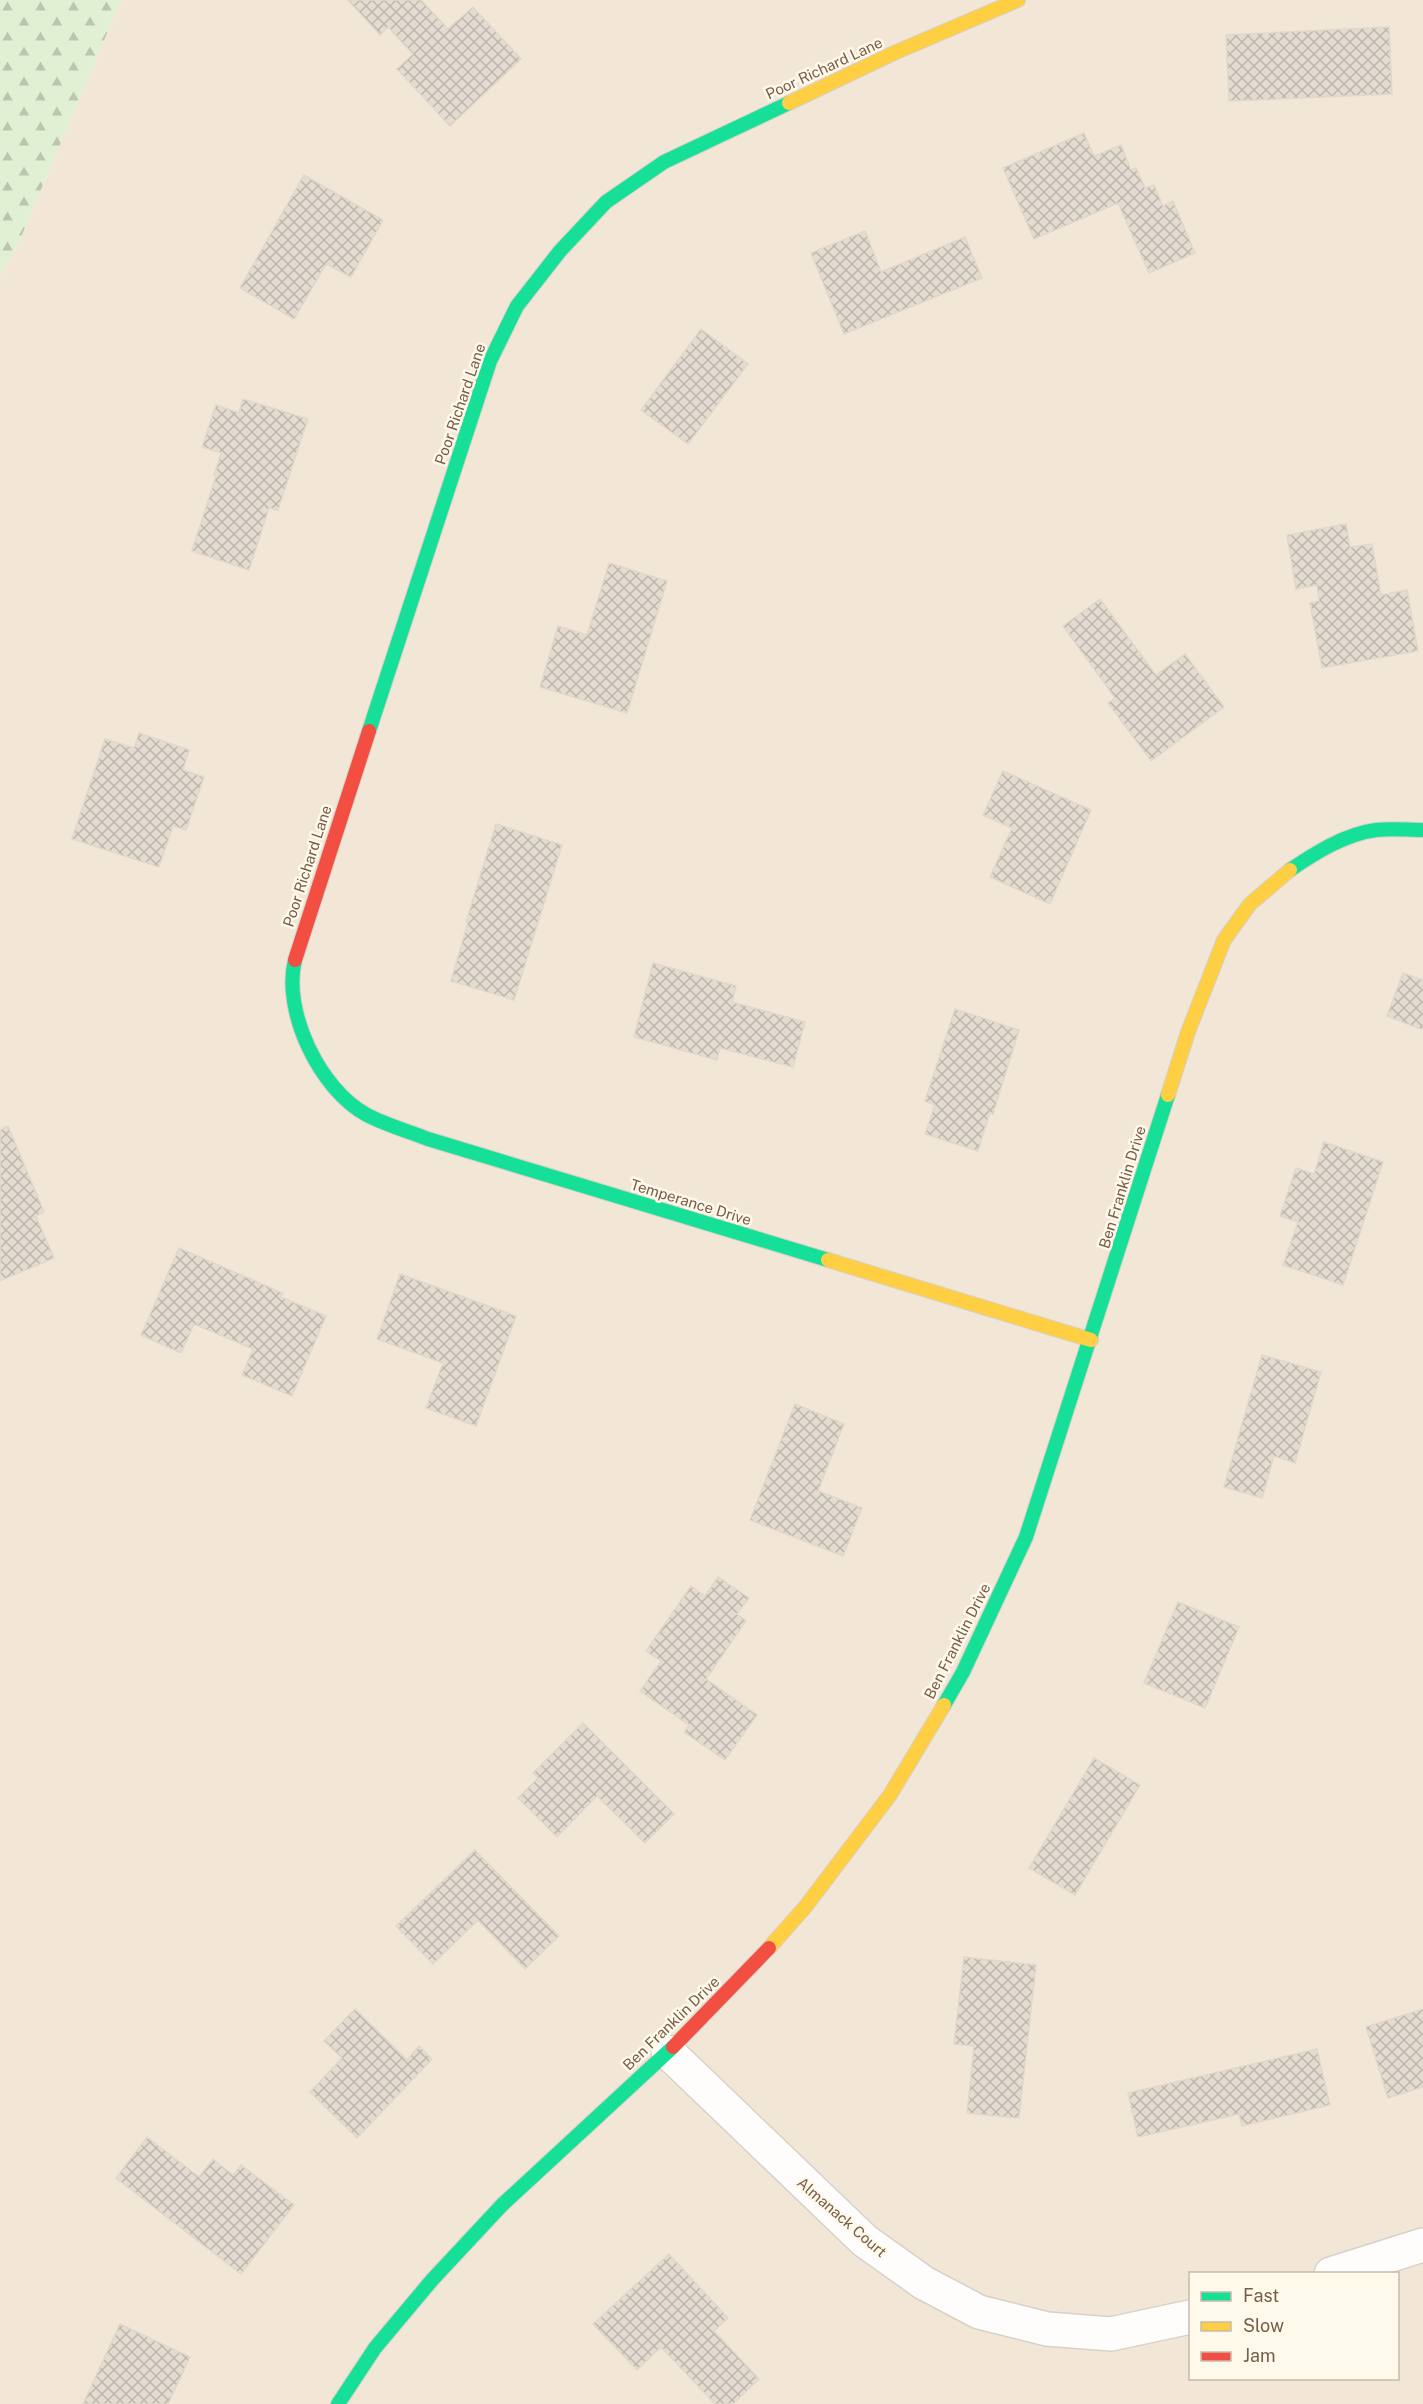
<svg xmlns="http://www.w3.org/2000/svg" width="1423" height="2404" font-family="'Public Sans',sans-serif">
<style>
.residential{fill:#f2e7d7;fill-rule:evenodd}
.forest{fill:url(#forest-firs)}
.building{fill:url(#building-cross-hatch);stroke:#e1d7cc;stroke-width:1.5}
.lines{fill:none;stroke-linecap:round;stroke-linejoin:round}
.street-casing{stroke:#d7d1c8;stroke-width:36}
.fast-casing{stroke:#d7d1c8;stroke-width:16}
.slow-casing{stroke:#d7d1c8;stroke-width:16}
.jam-casing{stroke:#d7d1c8;stroke-width:16}
.street{stroke:#fefdfc;stroke-width:33}
.fast{stroke:#16e098;stroke-width:14}
.slow{stroke:#ffcf43;stroke-width:14}
.jam{stroke:#f24e42;stroke-width:14}
.labels{text-anchor:middle;dominant-baseline:central;stroke-width:5;stroke-linejoin:round;paint-order:stroke}
.street-label{font-size:15px;fill:#785d48;stroke:#fff9eb}
</style>
<defs>
<pattern id="forest-firs" width="22" height="20" patternUnits="userSpaceOnUse" patternTransform="scale(1.5)"><rect width="22" height="20" fill="#e1f0d3"/><path d="M5 1l3.5 6h-7zM16 11l3.5 6h-7z" fill="#bbc6ad"/></pattern>
<pattern id="building-cross-hatch" width="8" height="8" patternUnits="userSpaceOnUse" patternTransform="scale(1.5)"><rect width="8" height="8" fill="#e5dcd1"/><path d="M0 0l8 8M0 8l8-8" fill="none" stroke="#beb6ac"/></pattern>
</defs>
<rect width="100%" height="100%" fill="#f8f4ea"/>
<!-- residential -->
<path class="residential" d="M 121,0 L 1423,0 L 1423,2404 L 0,2404 L 0,276 L 18,244 ZM 1190,2274 L 1398,2274 L 1398,2378 L 1190,2378 Z"/>
<!-- forest -->
<path class="forest" d="M 0,0 L 121,0 L 18,244 L 0,276 Z"/>
<!-- building -->
<path class="building" d="M 348,0 L 421,0 L 448,29 L 473,7 L 521,59 L 450,126 L 397,69 L 413,54 L 388,27 L 380,35 Z
M 1389,27 L 1392,94 L 1229,101 L 1226,35 Z
M 1084,133 L 1094,156 L 1121,145 L 1131,170 L 1136,168 L 1145,188 L 1154,185 L 1163,206 L 1173,201 L 1195,253 L 1149,273 L 1118,203 L 1034,239 L 1003,168 Z
M 304,175 L 383,220 L 351,277 L 326,264 L 294,319 L 240,288 Z
M 865,231 L 881,272 L 965,237 L 982,278 L 844,334 L 811,253 Z
M 701,329 L 748,364 L 688,444 L 641,410 Z
M 243,399 L 308,419 L 278,510 L 269,508 L 249,570 L 192,551 L 216,476 L 214,475 L 221,453 L 202,447 L 216,405 L 239,413 Z
M 1346,524 L 1350,547 L 1372,544 L 1381,595 L 1407,590 L 1418,651 L 1322,668 L 1310,603 L 1319,601 L 1317,585 L 1296,589 L 1287,535 Z
M 609,563 L 667,581 L 627,713 L 540,687 L 558,626 L 587,635 Z
M 1100,599 L 1156,675 L 1185,654 L 1224,707 L 1151,761 L 1108,703 L 1115,698 L 1063,626 Z
M 139,733 L 189,750 L 183,770 L 204,777 L 186,830 L 173,826 L 159,867 L 72,839 L 105,739 L 134,748 Z
M 1003,771 L 1091,810 L 1050,904 L 990,877 L 1012,828 L 983,815 Z
M 496,824 L 562,845 L 514,1000 L 451,981 L 468,922 L 466,922 Z
M 653,963 L 736,986 L 732,1002 L 805,1022 L 793,1067 L 720,1048 L 717,1060 L 634,1037 Z
M 1403,973 L 1423,980 L 1423,1030 L 1387,1016 Z
M 955,1009 L 1019,1030 L 993,1114 L 990,1112 L 978,1151 L 925,1134 L 935,1105 L 925,1101 Z
M 8,1126 L 44,1212 L 36,1216 L 54,1258 L 0,1281 L 0,1130 Z
M 1324,1142 L 1383,1162 L 1343,1285 L 1283,1265 L 1298,1222 L 1280,1216 L 1296,1168 L 1314,1174 Z
M 179,1248 L 283,1293 L 281,1297 L 326,1316 L 292,1396 L 242,1375 L 253,1349 L 194,1324 L 181,1353 L 141,1335 Z
M 400,1274 L 516,1316 L 476,1426 L 426,1408 L 443,1363 L 377,1339 Z
M 1262,1355 L 1321,1372 L 1295,1463 L 1274,1456 L 1262,1498 L 1224,1487 Z
M 795,1404 L 844,1424 L 818,1491 L 862,1508 L 843,1556 L 750,1520 Z
M 718,1577 L 749,1598 L 737,1614 L 746,1621 L 706,1679 L 757,1715 L 725,1760 L 684,1732 L 689,1725 L 640,1691 L 661,1661 L 646,1651 L 691,1586 L 705,1596 Z
M 1178,1602 L 1239,1627 L 1205,1708 L 1144,1683 Z
M 583,1723 L 674,1814 L 645,1843 L 597,1796 L 557,1837 L 518,1798 L 538,1778 L 533,1773 Z
M 1094,1758 L 1140,1785 L 1075,1895 L 1029,1868 Z
M 475,1850 L 559,1936 L 525,1969 L 478,1920 L 433,1964 L 396,1926 Z
M 964,1957 L 1036,1965 L 1019,2118 L 967,2113 L 974,2046 L 954,2044 Z
M 355,2009 L 407,2060 L 419,2046 L 432,2059 L 357,2138 L 310,2092 L 342,2058 L 324,2041 Z
M 1423,2009 L 1423,2087 L 1388,2098 L 1366,2027 Z
M 1317,2049 L 1330,2105 L 1242,2126 L 1239,2114 L 1138,2137 L 1128,2093 Z
M 147,2137 L 199,2177 L 213,2159 L 233,2175 L 241,2165 L 294,2205 L 241,2274 L 116,2178 Z
M 669,2254 L 728,2318 L 714,2331 L 759,2379 L 733,2404 L 715,2404 L 661,2347 L 637,2370 L 593,2324 Z
M 120,2324 L 190,2357 L 168,2404 L 83,2404 Z"/>
<g class="lines">
<!-- street casing -->
<g class="street-casing">
<path id="street" d="M 668,2052 L 865,2241 L 924,2283 L 979,2312 L 1047,2329 L 1111,2334 L 1190,2317
M 1331,2274 L 1423,2245"/>
</g>
<!-- fast casing -->
<g class="fast-casing">
<path id="fast" d="M 369,731 L 490,361 L 517,306 L 560,251 L 606,202 L 664,162 L 789,103
M 1290,870 C 1315,853 1345,834 1376,830 C 1391,828 1408,830 1423,830
M 295,960 C 282,1011 320,1090 367,1115 C 386,1125 408,1131 428,1139 L 828,1260
M 944,1705 L 963,1672 L 1026,1537 L 1168,1095
M 338,2404 L 375,2348 L 432,2280 L 502,2205 L 673,2047"/>
</g>
<!-- slow casing -->
<g class="slow-casing">
<path id="slow" d="M 789,103 L 894,53 L 1018,0
M 1168,1095 L 1188,1032 L 1224,940 L 1250,904 L 1290,870
M 828,1260 L 1091,1340
M 769,1948 L 806,1906 L 890,1795 L 944,1705"/>
</g>
<!-- jam casing -->
<g class="jam-casing">
<path id="jam" d="M 295,960 L 369,731
M 673,2047 L 769,1948"/>
</g>
<!-- street -->
<use href="#street" class="street"/>
<!-- fast -->
<use href="#fast" class="fast"/>
<!-- slow -->
<use href="#slow" class="slow"/>
<!-- jam -->
<use href="#jam" class="jam"/>
</g>
<g class="labels">
<!-- street labels -->
<g class="street-label">
<text transform="translate(824 68) rotate(-25)">Poor Richard Lane</text>
<text transform="translate(460 404) rotate(-71)">Poor Richard Lane</text>
<text transform="translate(307 866) rotate(-72)">Poor Richard Lane</text>
<text transform="translate(1122 1187) rotate(-73)">Ben Franklin Drive</text>
<text transform="translate(691 1202) rotate(17)">Temperance Drive</text>
<text transform="translate(957 1641) rotate(-63)">Ben Franklin Drive</text>
<text transform="translate(671 2023) rotate(-44)">Ben Franklin Drive</text>
<text transform="translate(842 2217) rotate(41)">Almanack Court</text>
</g>
</g>
<!-- legend -->
<rect x="1189" y="2272" width="210" height="108" fill="#fff9eb" stroke="#c9bbaa" stroke-width="1.5"/>
<rect x="1201" y="2292" width="30" height="9" fill="#16e098" stroke="#c9bbaa" stroke-width="1.5"/>
<text x="1243" y="2302" font-size="18" fill="#785d48">Fast</text>
<rect x="1201" y="2322" width="30" height="9" fill="#ffcf43" stroke="#c9bbaa" stroke-width="1.5"/>
<text x="1243" y="2332" font-size="18" fill="#785d48">Slow</text>
<rect x="1201" y="2352" width="30" height="9" fill="#f24e42" stroke="#c9bbaa" stroke-width="1.5"/>
<text x="1243" y="2362" font-size="18" fill="#785d48">Jam</text>
</svg>
